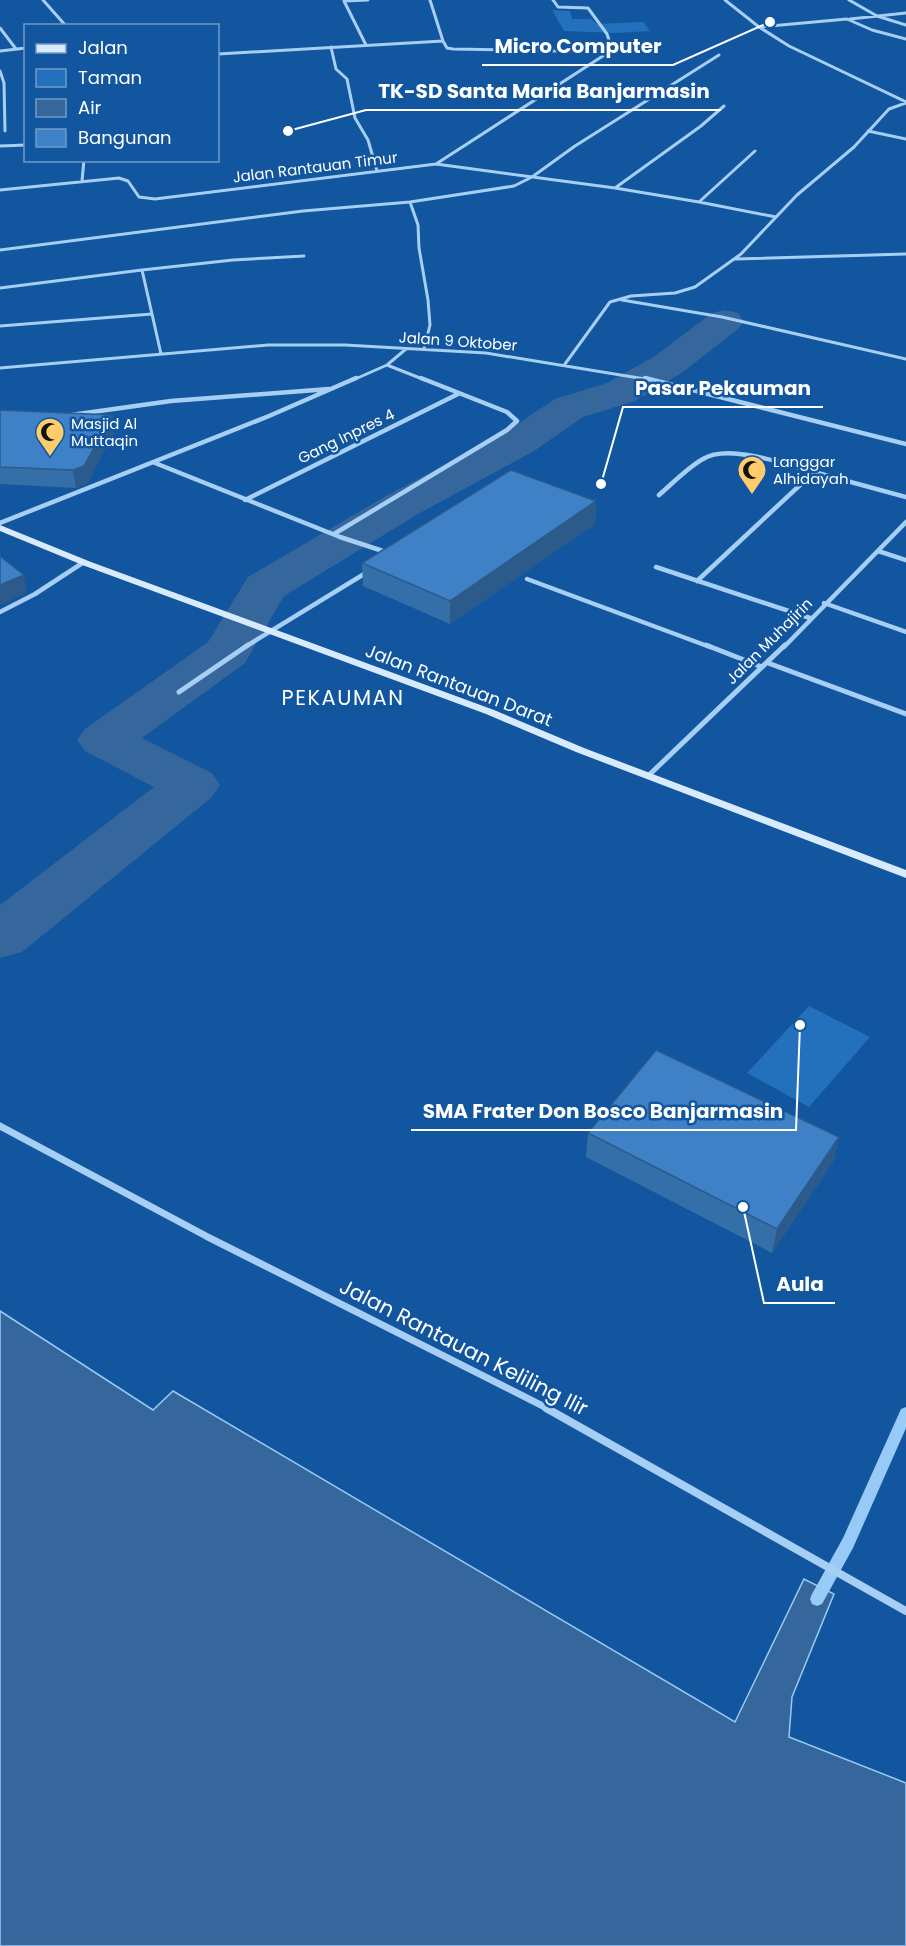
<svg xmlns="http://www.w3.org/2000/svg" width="906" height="1946" font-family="Poppins,sans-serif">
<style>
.green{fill:#2371bc}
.water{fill:#36679c;stroke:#98caf8;stroke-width:1.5}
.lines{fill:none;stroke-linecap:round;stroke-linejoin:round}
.stream{fill:#98caf8;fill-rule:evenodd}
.river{fill:#36679c;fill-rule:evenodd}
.minor-far4{stroke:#a7cef5;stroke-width:3}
.minor-far3{stroke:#a7cef5;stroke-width:4.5}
.minor-far2{stroke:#a7cef5;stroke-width:5}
.minor-far1{stroke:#a7cef5;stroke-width:7}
.minor{stroke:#a7cef5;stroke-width:8}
.secondary{fill:#d7eafe;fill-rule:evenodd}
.wall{fill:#356faa}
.shaded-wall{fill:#2b5a8b}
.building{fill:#3e81c6;stroke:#2b5a8b;stroke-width:1.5}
.labels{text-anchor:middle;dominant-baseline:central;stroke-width:5;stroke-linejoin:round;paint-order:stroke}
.far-street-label{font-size:15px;fill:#fff;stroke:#11569e}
.far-poi-label{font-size:15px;fill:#fff;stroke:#11569e;text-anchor:start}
.street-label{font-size:18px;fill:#fff;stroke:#11569e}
.quarter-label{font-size:21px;letter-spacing:1.5px;fill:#fff;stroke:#11569e}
.near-street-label{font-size:21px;fill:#fff;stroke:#11569e}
.leader{fill:none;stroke:#fff;stroke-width:2}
.callout-dot{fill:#fff;stroke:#11569e;stroke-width:2}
.callout-label{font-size:20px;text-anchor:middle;font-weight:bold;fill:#fff;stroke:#11569e;stroke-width:5;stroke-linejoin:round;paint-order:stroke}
</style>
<rect width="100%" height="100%" fill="#11569e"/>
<!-- green -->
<path class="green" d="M 552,10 L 570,11 L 572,19 L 591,19 L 597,24 L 643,22 L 650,31 L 616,33 L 564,31 Z
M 809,1006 L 870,1037 L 809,1107 L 747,1073 Z"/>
<!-- water -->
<path class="water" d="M 0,1311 L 153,1410 L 173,1391 L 735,1722 L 804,1579 L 834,1594 L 792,1697 L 789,1737 L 906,1783 L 906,1946 L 0,1946 Z"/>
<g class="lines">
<!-- stream -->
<path class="stream" d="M 906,1407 L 906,1428 L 853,1548 L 822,1604 L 817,1606 L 812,1604 L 810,1599 L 812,1594 L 843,1538 L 901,1409 Z"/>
<!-- river -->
<path class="river" d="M 725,310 L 738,313 L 744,321 L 738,329 L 683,372 L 635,401 L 583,417 L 534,451 L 418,514 L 284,596 L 245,663 L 142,738 L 212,773 L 220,785 L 212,797 L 22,952 L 0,958 L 0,905 L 154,787 L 85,751 L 77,740 L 85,729 L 208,642 L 248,577 L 386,496 L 504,433 L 555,399 L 607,383 L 655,356 L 712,313 Z"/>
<!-- minor-far4 -->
<path class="minor-far4" d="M 43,0 L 66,26
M 430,0 L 443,41
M 553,0 L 558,7 L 588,8 L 607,34 L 612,49 L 609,52
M 725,0 L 759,27 L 789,46 L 906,102
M 849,0 L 877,16 L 906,25
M 850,19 L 906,13
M 760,27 L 847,19 L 872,30 L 906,39
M 0,28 L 16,49
M 366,45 L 344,1 L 368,0
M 331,47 L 336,69 L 347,79 L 355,118 L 368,140 L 377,171
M 0,51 L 26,48
M 218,54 L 443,41 L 447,48 L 453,49 L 608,52
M 0,71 L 4,83 L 5,131
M 868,131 L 906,139
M 0,146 L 26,145
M 755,151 L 699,202 L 776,217
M 436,164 L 615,188 L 701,126 L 724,106
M 82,181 L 84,160
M 615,188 L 699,202
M 0,190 L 119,178 L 128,181 L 139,197 L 155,199 L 436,164 L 609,52
M 410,202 L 418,225 L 419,248 L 428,300 L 430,325 L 424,349
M 0,250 L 303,211 L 410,202 L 514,186 L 532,177 L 575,146 L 719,55
M 735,259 L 906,254
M 142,270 L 233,260 L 304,256
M 0,288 L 142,270 L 152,314
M 622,300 L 722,317 L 906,359
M 0,326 L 152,314 L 161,354
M 565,364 L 610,302 L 631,296 L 675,293 L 695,287 L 741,254 L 797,195 L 854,147 L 889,109 L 906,103
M 387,365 L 425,380
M 0,368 L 268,345 L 345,345 L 486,353 L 651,380
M 353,380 L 387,365 L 406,349"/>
<!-- minor-far3 -->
<path class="minor-far3" d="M 645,378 L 906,444
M 71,415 L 171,401 L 329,389
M 155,463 L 340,537 L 389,553
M 659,495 C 673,483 687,468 703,459 C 729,443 787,465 814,472
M 245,500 L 458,394
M 0,523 L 269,416 L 356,378
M 334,534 L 507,430 L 517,421 L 507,412 L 421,378
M 878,551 L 906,560
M 656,567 L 810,618
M 527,579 L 710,647
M 697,581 L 814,472 L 906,497
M 824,603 L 906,632
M 0,612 L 35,594 L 84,562
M 245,647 L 369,571
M 784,647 L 906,522"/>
<!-- minor-far2 -->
<path class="minor-far2" d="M 706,645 L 762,667
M 768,663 L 906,714
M 179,692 L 248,645
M 648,776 L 785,645"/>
<!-- minor-far1 -->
<path class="minor-far1" d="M 0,1126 L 206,1236 L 549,1409"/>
<!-- minor -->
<path class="minor" d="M 546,1408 L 906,1611"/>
<!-- secondary -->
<path class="secondary" d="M 0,525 L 91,562 L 494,710 L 584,748 L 906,870 L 906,878 L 576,752 L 486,714 L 85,566 L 0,531 Z"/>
</g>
<!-- wall -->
<path class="wall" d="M 0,410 L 112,415 L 114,432 L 87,484 L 76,488 L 0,484 Z
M 596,501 L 595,524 L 450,624 L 363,586 L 362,563 Z
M 588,1133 L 839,1137 L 833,1162 L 772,1253 L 586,1157 Z"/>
<!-- shaded-wall -->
<path class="shaded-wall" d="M 112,415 L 114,432 L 87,484 L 76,488 L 73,470 Z
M 596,501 L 595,524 L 450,624 L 450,601 Z
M 24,575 L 27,593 L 0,605 L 0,585 Z
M 839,1137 L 833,1162 L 772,1253 L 777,1229 Z"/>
<!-- building -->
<path class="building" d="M 0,410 L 112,415 L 84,466 L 73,470 L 0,467 Z
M 511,470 L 596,501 L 450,601 L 362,563 Z
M 0,556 L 24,575 L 0,585 Z
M 656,1050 L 839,1137 L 777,1229 L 588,1133 Z"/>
<!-- icons -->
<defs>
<g id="mosque-pin" transform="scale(1.5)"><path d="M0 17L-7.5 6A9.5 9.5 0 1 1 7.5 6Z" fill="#ffcc6b" stroke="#11569e"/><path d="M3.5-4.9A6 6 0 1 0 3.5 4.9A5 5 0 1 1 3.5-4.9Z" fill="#111"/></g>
</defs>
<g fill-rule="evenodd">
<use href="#mosque-pin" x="50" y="432"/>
<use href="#mosque-pin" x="752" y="470"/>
</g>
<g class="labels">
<!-- far-street labels -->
<g class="far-street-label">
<text transform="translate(315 167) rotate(-7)">Jalan Rantauan Timur</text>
<text transform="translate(458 341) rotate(4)">Jalan 9 Oktober</text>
<text transform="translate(346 436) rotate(-26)">Gang Inpres 4</text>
<text transform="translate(769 641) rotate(-45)">Jalan Muhajirin</text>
</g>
<!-- far-poi labels -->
<g class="far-poi-label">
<text x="71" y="423">Masjid Al<tspan x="71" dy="17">Muttaqin</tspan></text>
<text x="773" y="461">Langgar<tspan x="773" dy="17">Alhidayah</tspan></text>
</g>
<!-- street labels -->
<g class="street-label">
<text transform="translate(459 685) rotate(21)">Jalan Rantauan Darat</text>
</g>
<!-- quarter labels -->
<g class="quarter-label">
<text x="343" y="697">PEKAUMAN</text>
</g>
<!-- near-street labels -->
<g class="near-street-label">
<text transform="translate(464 1347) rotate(27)">Jalan Rantauan Keliling Ilir</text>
</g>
</g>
<!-- callouts -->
<path class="leader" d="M770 22L673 65H482M288 131L366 110H721M601 484L623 407H823M800 1025L796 1130H411M743 1207L764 1303H835"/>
<g class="callout-dot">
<circle cx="770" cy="22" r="6"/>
<circle cx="288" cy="131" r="6"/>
<circle cx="601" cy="484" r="6"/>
<circle cx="800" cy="1025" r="6"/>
<circle cx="743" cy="1207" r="6"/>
</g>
<g class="callout-label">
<text x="578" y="53">Micro Computer</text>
<text x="544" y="98">TK-SD Santa Maria Banjarmasin</text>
<text x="723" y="395">Pasar Pekauman</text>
<text x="603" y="1118">SMA Frater Don Bosco Banjarmasin</text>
<text x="800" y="1291">Aula</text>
</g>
<!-- legend -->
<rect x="24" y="24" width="195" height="138" fill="#11569e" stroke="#709ac5" stroke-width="1.5"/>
<rect x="36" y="44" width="30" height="9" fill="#d7eafe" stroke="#709ac5" stroke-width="1.5"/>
<text x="78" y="54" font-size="18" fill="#ffffff">Jalan</text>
<rect x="36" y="69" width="30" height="18" fill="#2371bc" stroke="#709ac5" stroke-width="1.5"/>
<text x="78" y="84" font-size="18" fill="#ffffff">Taman</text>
<rect x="36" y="99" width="30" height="18" fill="#36679c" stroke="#709ac5" stroke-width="1.5"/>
<text x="78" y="114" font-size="18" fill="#ffffff">Air</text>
<rect x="36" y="129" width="30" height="18" fill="#3e81c6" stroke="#709ac5" stroke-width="1.5"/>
<text x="78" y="144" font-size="18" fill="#ffffff">Bangunan</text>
</svg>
